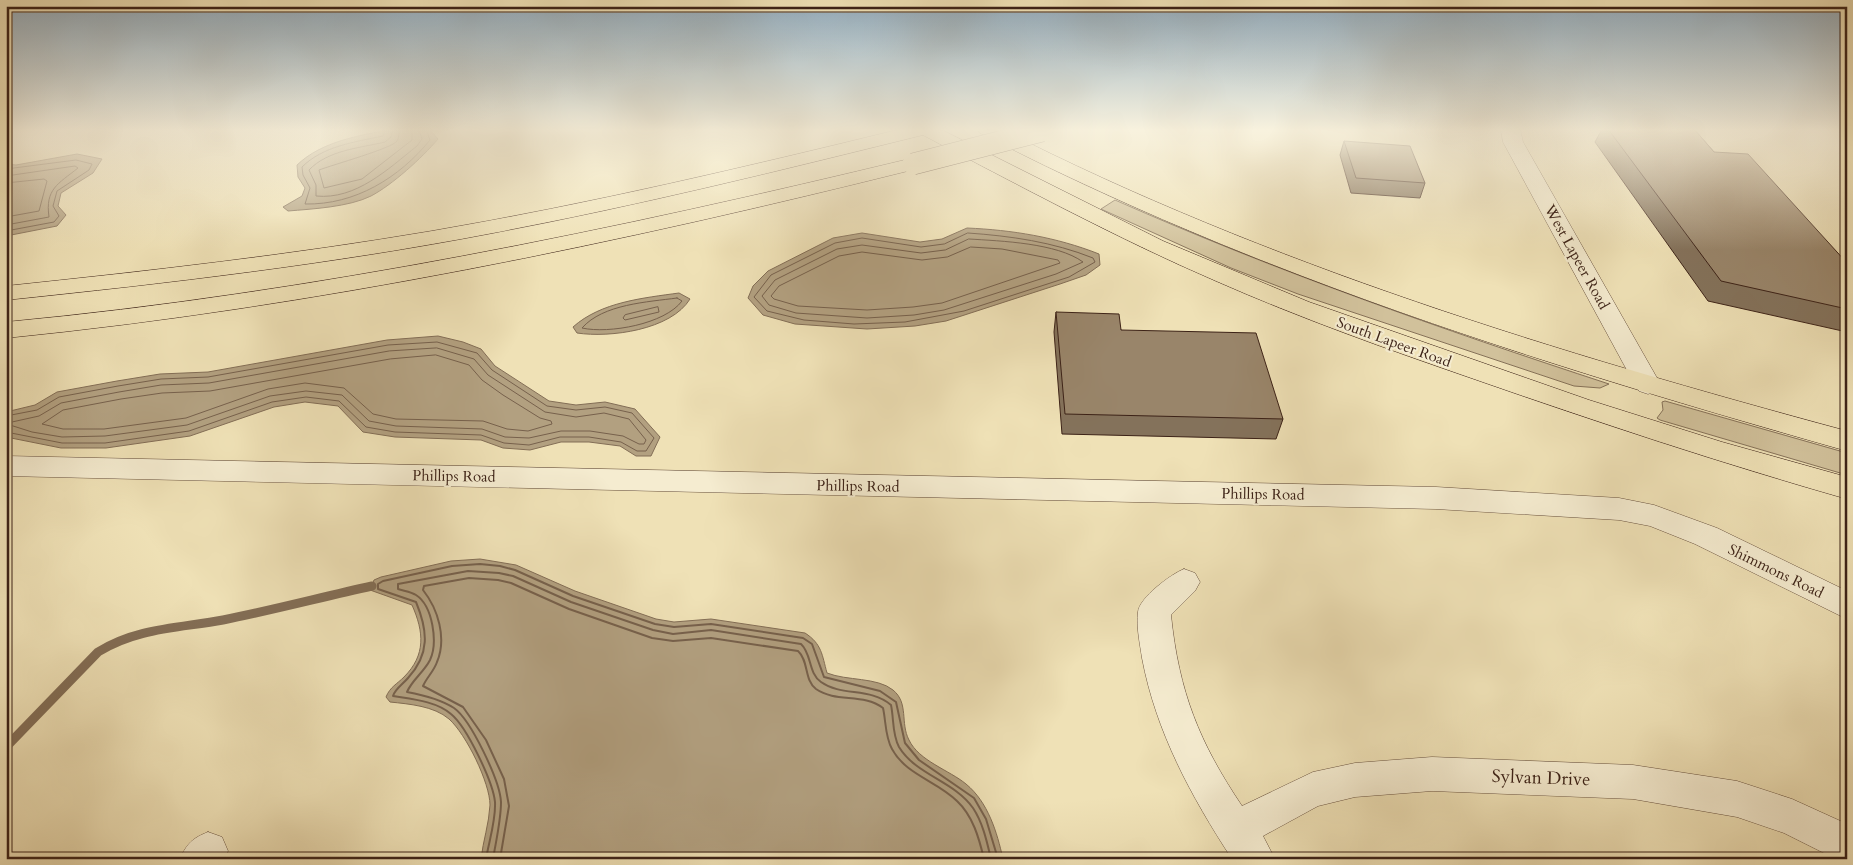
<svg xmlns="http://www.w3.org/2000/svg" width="1853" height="865" font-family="Cardo,serif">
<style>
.green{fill:#d1c19b;stroke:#867259}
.water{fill:#b2a080;stroke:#836e56}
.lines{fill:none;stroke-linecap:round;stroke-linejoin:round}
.shore-far1{stroke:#77614c;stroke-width:1}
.shore{stroke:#77614c;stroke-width:2}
.stream{stroke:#836e56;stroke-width:9}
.minor-casing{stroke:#69523f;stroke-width:1}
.primary-casing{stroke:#3c2217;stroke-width:1}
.motorway-casing{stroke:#3c2217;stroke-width:1}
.minor{fill:#f5ecd0;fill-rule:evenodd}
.primary{fill:#efe1b6;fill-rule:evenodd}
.motorway{fill:#efe1b6;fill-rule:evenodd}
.motorway-bridge-casing{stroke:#3c2217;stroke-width:22;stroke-linecap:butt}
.motorway-bridge{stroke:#efe1b6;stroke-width:21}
.wall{fill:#84725b;stroke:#3c2217}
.building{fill:#99856a;stroke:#3c2217}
.labels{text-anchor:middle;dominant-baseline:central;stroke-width:4;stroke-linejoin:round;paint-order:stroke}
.street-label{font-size:15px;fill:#3c2217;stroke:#f5ecd0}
.near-street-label{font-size:18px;fill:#3c2217;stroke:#f5ecd0}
</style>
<rect width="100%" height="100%" fill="#efe1b6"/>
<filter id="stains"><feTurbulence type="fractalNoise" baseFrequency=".004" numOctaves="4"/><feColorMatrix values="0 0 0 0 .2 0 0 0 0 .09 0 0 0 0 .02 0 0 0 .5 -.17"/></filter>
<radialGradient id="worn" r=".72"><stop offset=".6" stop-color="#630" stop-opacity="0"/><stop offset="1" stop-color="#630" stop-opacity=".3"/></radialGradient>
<!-- green -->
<path class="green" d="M 1115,200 C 1276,271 1441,329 1609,384 L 1600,388 L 1574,386 L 1298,294 L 1231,268 L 1101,209 Z
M 1665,401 L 1847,453 L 1847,475 L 1660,420 L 1657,418 L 1663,410 L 1662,402 Z"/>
<!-- water -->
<path class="water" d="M 394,129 L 430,130 L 438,139 C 422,158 392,185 371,196 C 349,207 312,209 288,211 L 283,207 L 302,196 L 305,188 L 298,177 L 297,165 C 322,141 361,135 394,129 Z
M 77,154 L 102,159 L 93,173 L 61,193 L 58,206 L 66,215 L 57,226 L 6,236 L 6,164 L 16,165 Z
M 967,228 C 1012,230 1056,237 1099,254 L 1100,265 L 1086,275 L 1060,284 L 946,321 L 915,326 L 867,329 L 795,324 L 763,315 L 748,298 L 753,286 L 768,271 L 833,238 L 862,233 L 920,242 L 942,239 Z
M 679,293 L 690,299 C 671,330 610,338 577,333 L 573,327 C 601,302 643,298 679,293 Z
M 438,336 L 463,342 L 481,349 L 495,366 L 549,401 L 576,405 L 605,402 L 635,409 L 660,437 L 651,456 L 636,456 L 620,446 L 589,442 L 561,442 L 530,450 L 503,448 L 481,440 L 395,437 L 363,432 L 338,406 L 305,402 L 274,407 L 190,436 L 106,448 L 61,448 L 6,437 L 6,412 L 35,405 L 57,392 L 117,381 L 160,374 L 208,372 L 387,340 Z
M 480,559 L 516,565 L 575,591 L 656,619 L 674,622 L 711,619 L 805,633 C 822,644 822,655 827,673 C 847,681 877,677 893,690 C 909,703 900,723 909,740 C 919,761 949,770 966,784 C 988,802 997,832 1003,859 L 481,859 C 483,841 489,824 490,805 C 490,783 466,734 449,719 C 434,706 409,704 390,702 L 386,697 C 390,687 397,684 404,677 C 426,655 424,632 412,605 L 370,590 L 374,580 L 381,577 L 451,561 Z"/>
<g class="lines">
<!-- shore-far1 -->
<path class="shore-far1" d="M 386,129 L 383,136 C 355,142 323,146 302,167 L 303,175 L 310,188 L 305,204 C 355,205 399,178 430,140 L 426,129
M 393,129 L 391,137 L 385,142 C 360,148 328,150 309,170 L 316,185 L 316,196 C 356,200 388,169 417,146 L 422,139 L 419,129
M 400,129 C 399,132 399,138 397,141 C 393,148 332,165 319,170 L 324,188 L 362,179 L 412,140 L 412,129
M 6,169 L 76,160 L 92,164 L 89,170 L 57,191 L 53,206 L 59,216 L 54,222 L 6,231
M 6,176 L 75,166 L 78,168 C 58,184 45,189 49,217 L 6,225
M 6,183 L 44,179 L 47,181 L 39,211 L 6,217
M 968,233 C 1011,236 1053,242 1093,258 L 1095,262 L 1069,277 L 964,311 L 905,322 L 854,324 L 804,320 L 767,311 L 754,297 L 771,275 L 835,243 L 862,238 L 921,247 L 944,244 Z
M 969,239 C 1001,241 1057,243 1083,262 L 1056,274 L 944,310 L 914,315 L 867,318 L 796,313 L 769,305 L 762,296 L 775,280 L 837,249 L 862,245 L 921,253 L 945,250 Z
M 971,247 L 1002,249 L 1058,260 L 1060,263 L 942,303 L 913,307 L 867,310 L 798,306 L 774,299 L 771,296 L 779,286 L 839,256 L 862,252 L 922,260 L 947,257 Z
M 677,298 L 682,301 C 665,324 609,334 582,328 C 603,304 648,302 677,298 Z
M 658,307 L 659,312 L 625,320 L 623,318 L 625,315 Z
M 437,348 L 474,359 L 488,375 L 545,412 L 576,417 L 604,413 L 629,419 L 646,440 L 644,444 L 639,444 L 623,436 L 590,431 L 561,431 L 529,438 L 505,437 L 482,429 L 396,426 L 369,421 L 342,395 L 306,391 L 270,396 L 187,425 L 105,436 L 62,437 L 32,432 L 10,425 L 12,422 L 39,416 L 61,403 L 119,392 L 161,385 L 209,383 L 389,351 Z
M 436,355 L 469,365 L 482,380 L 503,395 L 540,418 L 551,421 L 552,424 L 528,431 L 507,429 L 483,421 L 396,419 L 373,414 L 344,388 L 305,383 L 268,389 L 186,418 L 104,429 L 63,429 L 42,424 L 63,410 L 121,399 L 162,393 L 210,391 L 390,359 Z
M 6,416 L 37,410 L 59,397 L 118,386 L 161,379 L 208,377 L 388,345 L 437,342 L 477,353 L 492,370 L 547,406 L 576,410 L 605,407 L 632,413 L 654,438 L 646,451 L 637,451 L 621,442 L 589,437 L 560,437 L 529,445 L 504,443 L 481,435 L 395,432 L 366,427 L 339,401 L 306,397 L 272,402 L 189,431 L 105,443 L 62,443 L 6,432"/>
<!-- shore -->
<path class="shore" d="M 486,859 C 489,841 496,820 495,802 C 493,782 467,727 451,714 C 436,701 411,699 393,696 C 395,689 403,684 408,678 C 430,654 428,631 416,602 L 378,589 L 378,584 L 383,581 L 452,566 L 480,564 L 500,566 L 515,570 L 573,596 L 655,624 L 674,627 L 711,624 L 803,638 L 812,644 L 824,677 L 880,691 L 896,702 L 905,743 L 919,760 L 974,798 L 986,819 L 998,859
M 493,859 C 496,841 501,820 501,802 C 500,781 471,720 454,708 C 440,699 423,695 407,692 C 412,680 424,672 430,660 C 438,643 433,606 416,595 C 411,592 404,591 398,589 L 398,584 L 468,571 L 499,573 L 513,576 L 571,602 L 653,630 L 673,634 L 711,630 L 801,644 C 812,654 808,673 821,682 C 842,697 870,687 891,705 C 894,719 892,734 899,747 C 916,775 954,781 973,808 C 983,823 987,842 991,859
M 500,859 L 509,806 L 504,779 L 486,740 L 463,707 L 423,686 C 427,677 434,671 437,662 C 447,638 438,609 423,590 L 424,586 L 469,578 L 498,580 L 511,583 L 569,609 L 652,638 L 673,641 L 711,638 L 798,651 C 809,661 804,680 816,689 C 836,703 863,693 883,708 C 886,721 885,737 892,749 C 906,775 937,781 957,801 C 973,816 979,838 984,859"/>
<!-- stream -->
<path class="stream" d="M 6,747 L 98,652 C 136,628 179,628 223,620 C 273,610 322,597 372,586"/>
<!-- minor casing -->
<g class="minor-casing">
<path id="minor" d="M 1501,129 L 1520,129 L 1523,142 L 1661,385 L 1657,391 L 1648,394 L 1639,391 L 1635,385 L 1503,142 Z
M 6,456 L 1436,487 L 1619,498 L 1654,505 L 1717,528 L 1847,591 L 1847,619 L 1695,544 L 1650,526 L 1619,520 L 1436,509 L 6,476 Z
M 1184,569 L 1195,573 L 1200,582 L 1195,591 L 1171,615 C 1179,692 1199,742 1242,806 L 1313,772 L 1355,763 L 1432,757 L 1633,765 L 1737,781 L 1792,799 L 1847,824 L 1847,859 L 1836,859 L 1784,833 L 1737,817 L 1633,799 L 1432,791 L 1355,797 L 1318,806 L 1263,836 L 1275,859 L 1232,859 C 1191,796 1156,732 1142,658 C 1140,644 1136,626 1138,612 C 1139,598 1171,574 1184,569 Z
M 208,832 L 222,837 L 228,851 L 224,859 L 180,859 C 187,843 193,838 208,832 Z"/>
</g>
<!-- primary casing -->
<g class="primary-casing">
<path id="primary" d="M 916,129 L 940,129 L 1163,241 L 1309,302 L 1589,400 L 1722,442 L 1847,477 L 1847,499 C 1721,463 1597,422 1474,379 C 1387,349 1300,318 1216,281 C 1114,237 1017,184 919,133 Z
M 977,129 L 1001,129 C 1268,265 1558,353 1847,431 L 1847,451 C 1551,367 1254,275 980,133 Z"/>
</g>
<!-- motorway casing -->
<g class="motorway-casing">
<path id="motorway" d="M 901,129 L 934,129 L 931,133 C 786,169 640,205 493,233 C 332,264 169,283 6,300 L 6,286 C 149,271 291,255 432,231 C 590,204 746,167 901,129 Z
M 913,158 L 920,160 L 923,164 L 920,168 C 620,243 315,307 6,338 L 6,322 C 312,293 615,230 913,158 Z"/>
</g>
<!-- minor -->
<use href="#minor" class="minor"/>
<!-- primary -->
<use href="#primary" class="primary"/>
<!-- motorway -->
<use href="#motorway" class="motorway"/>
<!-- motorway-bridge casing -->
<g class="motorway-bridge-casing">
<path id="motorway-bridge" d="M 913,164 L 1042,131"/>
</g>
<!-- motorway-bridge -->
<use href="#motorway-bridge" class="motorway-bridge"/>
</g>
<!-- wall -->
<path class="wall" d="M 1602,129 L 1694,129 L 1714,152 L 1847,263 L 1847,332 L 1708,301 L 1595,142 Z
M 1344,141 L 1425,183 L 1420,198 L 1351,193 L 1340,155 Z
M 1056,312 L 1121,330 L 1283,419 L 1276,439 L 1062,434 L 1054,332 Z"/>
<!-- building -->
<path class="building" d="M 1608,129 L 1694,129 L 1714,152 L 1748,154 L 1847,263 L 1847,309 L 1721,281 Z
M 1344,141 L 1410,146 L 1425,183 L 1356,178 Z
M 1056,312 L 1119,314 L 1121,330 L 1256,333 L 1283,419 L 1065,414 Z"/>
<!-- sky -->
<linearGradient id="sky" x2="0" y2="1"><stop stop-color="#92acbe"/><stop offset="0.52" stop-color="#f8f2de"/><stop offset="1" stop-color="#f8f2de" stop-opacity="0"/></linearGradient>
<rect width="1853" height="250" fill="url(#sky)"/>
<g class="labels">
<!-- street labels -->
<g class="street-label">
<text transform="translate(1577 257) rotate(61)">West Lapeer Road</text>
<text transform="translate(1394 342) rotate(20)">South Lapeer Road</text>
<text transform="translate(454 476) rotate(1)">Phillips Road</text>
<text transform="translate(858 486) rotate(1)">Phillips Road</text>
<text transform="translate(1263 494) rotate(1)">Phillips Road</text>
<text transform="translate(1776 571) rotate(26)">Shimmons Road</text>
</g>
<!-- near-street labels -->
<g class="near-street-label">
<text transform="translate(1541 778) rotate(2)">Sylvan Drive</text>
</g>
</g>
<!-- margin -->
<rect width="1853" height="865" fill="none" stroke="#efe1b6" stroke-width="25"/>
<rect x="8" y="8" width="1838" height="850" fill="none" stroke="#3c2217" stroke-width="2.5"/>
<rect x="12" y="12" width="1828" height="840" fill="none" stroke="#3c2217"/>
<rect width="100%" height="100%" filter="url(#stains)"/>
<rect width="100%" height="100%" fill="url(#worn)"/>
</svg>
